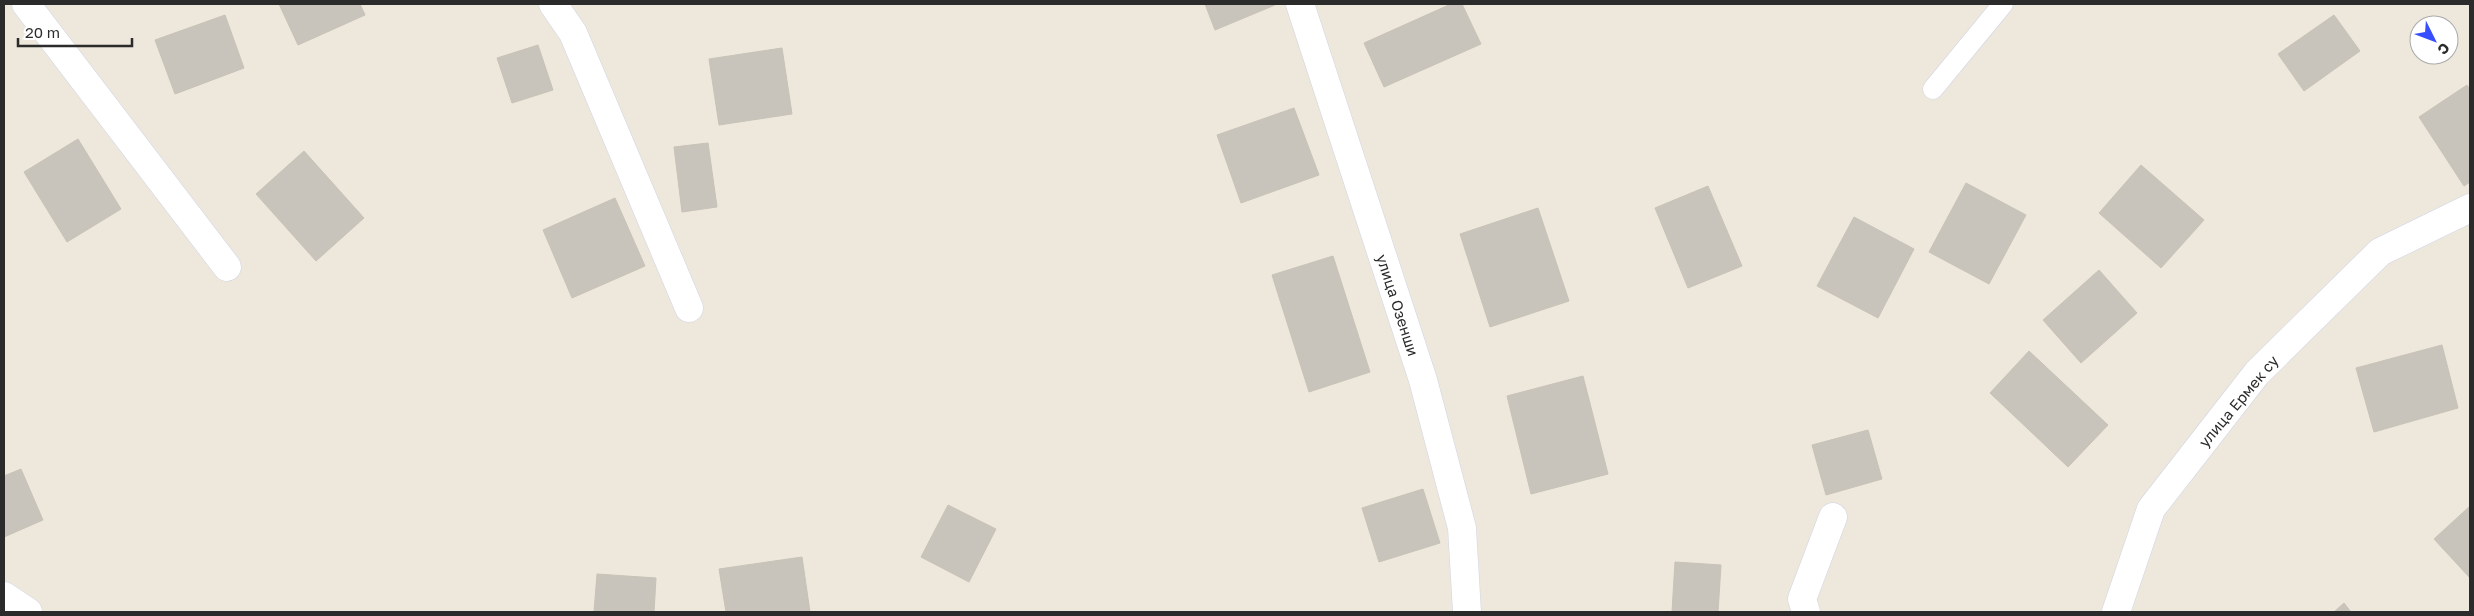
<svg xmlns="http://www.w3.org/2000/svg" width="2474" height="616" font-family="'Golos Text',sans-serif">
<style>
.building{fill:#c8c4bc;stroke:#c8c3b6}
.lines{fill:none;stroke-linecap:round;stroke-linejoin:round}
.lane-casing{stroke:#d1d4e4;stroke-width:21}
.street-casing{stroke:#d1d4e4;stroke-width:29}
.lane{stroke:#fff;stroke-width:20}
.street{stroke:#fff;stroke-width:28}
.labels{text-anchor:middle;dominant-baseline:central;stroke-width:5;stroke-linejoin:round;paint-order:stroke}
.street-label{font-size:15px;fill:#2b2b2b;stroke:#fff}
</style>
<rect width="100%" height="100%" fill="#ede7dc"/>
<!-- building -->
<path class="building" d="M 279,4 L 360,4 L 365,15 L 298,45 Z
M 1205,4 L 1275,4 L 1275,5 L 1215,30 Z
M 1451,4 L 1462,4 L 1481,44 L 1384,87 L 1364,43 Z
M 225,15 L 244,68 L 175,94 L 155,40 Z
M 2334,15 L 2360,51 L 2304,91 L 2278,54 Z
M 538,45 L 553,90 L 512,103 L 497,58 Z
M 782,48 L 792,114 L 719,125 L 709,59 Z
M 2467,85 L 2470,90 L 2470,182 L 2464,186 L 2419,117 Z
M 1294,108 L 1319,175 L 1241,203 L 1217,135 Z
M 78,139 L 121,209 L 67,242 L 24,172 Z
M 708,143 L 717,207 L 682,212 L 674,147 Z
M 304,151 L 364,218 L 316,261 L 256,194 Z
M 2141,165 L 2204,220 L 2161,268 L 2099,213 Z
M 1966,183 L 2026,215 L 1989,284 L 1929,252 Z
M 1708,186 L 1742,266 L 1688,288 L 1655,208 Z
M 615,198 L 645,266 L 572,298 L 543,230 Z
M 1538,208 L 1569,301 L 1490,327 L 1460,234 Z
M 1854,217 L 1914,249 L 1878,318 L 1817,286 Z
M 1333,256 L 1370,372 L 1309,392 L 1272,275 Z
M 2099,270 L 2137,313 L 2081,363 L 2043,320 Z
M 2442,345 L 2458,408 L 2374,432 L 2356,368 Z
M 2029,351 L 2108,425 L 2068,467 L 1990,393 Z
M 1583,376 L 1608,474 L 1531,494 L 1507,396 Z
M 1868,430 L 1882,479 L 1826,495 L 1812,445 Z
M 21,469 L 43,520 L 4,537 L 4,476 Z
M 1423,489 L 1440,543 L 1379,562 L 1362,508 Z
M 948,505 L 996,529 L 969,582 L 921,557 Z
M 2470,506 L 2470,578 L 2434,539 Z
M 802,557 L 810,612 L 726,612 L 719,569 Z
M 1675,562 L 1721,565 L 1718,612 L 1672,612 Z
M 597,574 L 656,578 L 654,612 L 594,612 Z
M 2344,603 L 2351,612 L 2334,612 Z"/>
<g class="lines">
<!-- lane casing -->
<g class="lane-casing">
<path id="lane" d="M 1933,89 L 2003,4"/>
</g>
<!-- street casing -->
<g class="street-casing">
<path id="street" d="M 26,4 L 227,267
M 553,4 L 573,33 L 689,308
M 1300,4 L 1423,380 L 1462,528 L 1467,612
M 4,596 L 28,612
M 1806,612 L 1802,599 L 1833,517
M 2116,612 L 2151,509 L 2257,373 L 2380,252 L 2470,208"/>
</g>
<!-- lane -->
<use href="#lane" class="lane"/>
<!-- street -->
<use href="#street" class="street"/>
</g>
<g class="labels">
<!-- street labels -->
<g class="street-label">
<text transform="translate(1398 305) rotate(72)">улица Озенши</text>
<text transform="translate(2238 401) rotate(-50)">улица Ермек су</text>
</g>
</g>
<!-- border -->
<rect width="2474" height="616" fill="none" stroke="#2b2b2b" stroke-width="10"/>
<!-- north arrow -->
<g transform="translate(2434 40) rotate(132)"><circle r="24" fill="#ffffff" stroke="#aaaaaa"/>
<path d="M0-4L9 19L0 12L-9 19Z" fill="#374eff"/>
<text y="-8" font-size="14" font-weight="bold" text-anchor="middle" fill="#2b2b2b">С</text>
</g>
<!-- scale -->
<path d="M18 38v8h114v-8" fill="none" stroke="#2b2b2b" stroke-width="2.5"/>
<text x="25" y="38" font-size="15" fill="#2b2b2b" stroke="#ffffff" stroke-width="4" paint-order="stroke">20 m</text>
</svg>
